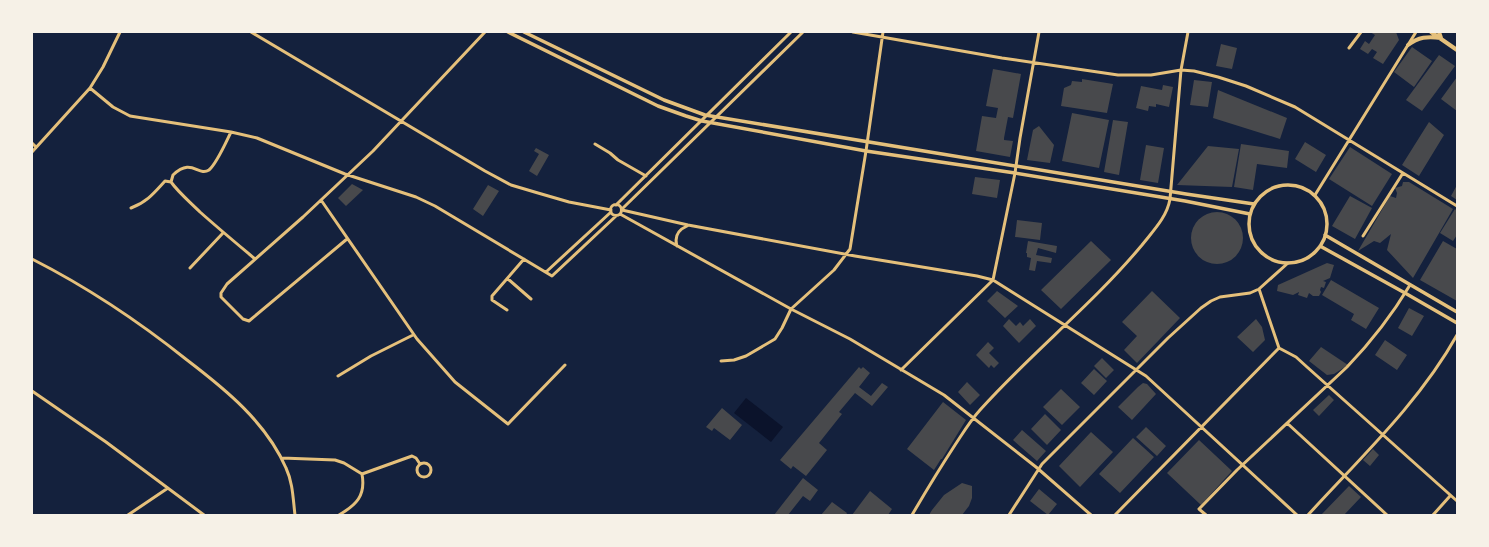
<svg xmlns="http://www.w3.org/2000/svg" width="1489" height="547" font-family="Overpass,sans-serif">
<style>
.water{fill:#0b132b}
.building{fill:#48494c}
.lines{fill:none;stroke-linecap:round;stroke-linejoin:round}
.minor{stroke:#e5c07b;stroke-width:3}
.tertiary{stroke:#e5c07b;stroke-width:3.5}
.secondary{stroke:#e5c07b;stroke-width:4}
</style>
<rect width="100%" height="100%" fill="#14213d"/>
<!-- water -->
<path class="water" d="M 746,398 L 783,427 L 771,442 L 734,413 Z"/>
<!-- building -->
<path class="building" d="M 1370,32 L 1396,32 L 1399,40 L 1383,64 L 1373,58 L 1377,52 L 1372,49 L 1368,54 L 1360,49 L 1365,41 L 1369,44 L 1375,35 Z
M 1221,44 L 1237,48 L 1232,69 L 1216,66 Z
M 1412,47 L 1432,61 L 1414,87 L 1394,72 Z
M 1439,55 L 1455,66 L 1422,111 L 1406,100 Z
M 993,69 L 1021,74 L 1013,118 L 1008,117 L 1004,138 L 1004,140 L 1013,141 L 1010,157 L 976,151 L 982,116 L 996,118 L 998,108 L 986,106 Z
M 1457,77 L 1457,111 L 1441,99 Z
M 1082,79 L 1113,84 L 1107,113 L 1061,106 L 1064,88 L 1071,85 L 1072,81 L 1082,82 Z
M 1194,80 L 1212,82 L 1208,107 L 1190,105 Z
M 1163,85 L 1173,87 L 1169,107 L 1156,104 L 1156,107 L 1149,106 L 1148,111 L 1136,108 L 1141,86 L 1162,90 Z
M 1218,90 L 1287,118 L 1280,139 L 1213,118 Z
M 1072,113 L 1109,120 L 1099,168 L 1062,161 Z
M 1113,120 L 1128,122 L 1119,175 L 1104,172 Z
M 1429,122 L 1444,135 L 1419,176 L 1402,165 Z
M 1039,126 L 1054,145 L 1050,163 L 1027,160 L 1033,130 Z
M 1305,142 L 1326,155 L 1316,172 L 1295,159 Z
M 1241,144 L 1289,151 L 1287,168 L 1257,164 L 1253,190 L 1234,187 Z
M 1146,145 L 1164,148 L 1158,183 L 1140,180 Z
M 1208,146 L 1239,149 L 1232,187 L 1177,185 Z
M 1350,147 L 1392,174 L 1372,206 L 1329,179 Z
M 536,148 L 549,155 L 537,176 L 529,171 L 539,154 L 534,151 Z
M 975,177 L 1000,180 L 997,198 L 972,194 Z
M 1403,182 L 1409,182 L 1453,209 L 1413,278 L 1387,250 L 1391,234 L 1380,243 L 1374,241 L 1358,251 L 1390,196 L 1396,198 L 1397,193 L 1395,188 L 1402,186 Z
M 352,184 L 363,190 L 346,206 L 338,198 Z
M 488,185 L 499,191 L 483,216 L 473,209 Z
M 1457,185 L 1457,200 L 1451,196 Z
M 1350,196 L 1372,208 L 1355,239 L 1332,226 Z
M 1455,209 L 1457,211 L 1457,235 L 1453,241 L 1440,233 Z
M1191 238a26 26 0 1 1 52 0a26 26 0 1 1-52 0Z
M 1017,220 L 1042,223 L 1040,240 L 1015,237 Z
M 1028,241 L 1057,246 L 1056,253 L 1038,248 L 1036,255 L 1052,258 L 1051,263 L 1037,261 L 1035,271 L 1029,270 L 1031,258 L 1027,257 L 1027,253 L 1026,253 Z
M 1091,241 L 1111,260 L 1061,309 L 1041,290 Z
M 1443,241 L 1457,249 L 1457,301 L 1420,280 Z
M 1327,263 L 1334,265 L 1330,278 L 1323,281 L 1326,282 L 1324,288 L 1321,287 L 1320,290 L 1321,292 L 1319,296 L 1313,296 L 1309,293 L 1307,298 L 1298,295 L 1299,292 L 1293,295 L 1277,291 L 1278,285 Z
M 1331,280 L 1379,308 L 1366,329 L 1351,320 L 1354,314 L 1322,295 Z
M 997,291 L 1018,306 L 1005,318 L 987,301 Z
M 1152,291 L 1180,318 L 1137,363 L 1124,350 L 1137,336 L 1122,322 Z
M 1409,308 L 1424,316 L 1412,336 L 1398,328 Z
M 1009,319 L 1016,326 L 1020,322 L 1023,326 L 1030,319 L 1036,326 L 1019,343 L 1003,326 Z
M 1256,319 L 1262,327 L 1265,340 L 1253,352 L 1237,337 Z
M 1385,340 L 1407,355 L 1397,370 L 1375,355 Z
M 988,342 L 994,348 L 989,353 L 999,363 L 994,368 L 991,365 L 989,368 L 976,355 Z
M 1321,347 L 1348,365 L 1334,374 L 1327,375 L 1309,361 Z
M 1102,358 L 1114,370 L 1106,378 L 1094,366 Z
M 859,367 L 861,369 L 863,367 L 870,373 L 859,387 L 871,396 L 882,383 L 888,387 L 872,406 L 855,393 L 839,412 L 842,414 L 819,443 L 827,450 L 806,476 L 793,466 L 791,469 L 780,460 Z
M 1094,369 L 1107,381 L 1094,395 L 1081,383 Z
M 967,382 L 980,395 L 970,405 L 958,392 Z
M 1143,383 L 1147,384 L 1156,394 L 1132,420 L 1118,407 L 1138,387 Z
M 1061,389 L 1080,407 L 1062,425 L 1043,407 Z
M 1329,395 L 1334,400 L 1319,416 L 1313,410 Z
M 943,402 L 966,420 L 942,459 L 941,459 L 934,470 L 907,449 Z
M 722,408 L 742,425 L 730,440 L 714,428 L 712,431 L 706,427 Z
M 1045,414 L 1061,430 L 1047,445 L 1031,429 Z
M 1146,427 L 1166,446 L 1157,456 L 1136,437 Z
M 1022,430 L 1046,451 L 1037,461 L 1013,440 Z
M 1091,432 L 1113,452 L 1080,487 L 1059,466 Z
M 1133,438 L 1154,457 L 1120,493 L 1099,474 Z
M 1199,440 L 1232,471 L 1201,505 L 1167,473 Z
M 1373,449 L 1379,455 L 1370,466 L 1363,460 Z
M 803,478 L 818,490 L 810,501 L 803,496 L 788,515 L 774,515 Z
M 962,483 L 972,486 L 972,498 L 969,506 L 962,515 L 929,515 L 932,510 L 944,495 Z
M 1349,486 L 1361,497 L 1344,515 L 1321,515 Z
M 1039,489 L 1057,504 L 1048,515 L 1030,501 Z
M 870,491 L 892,509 L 888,515 L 852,515 Z
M 832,502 L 847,513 L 846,515 L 821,515 Z"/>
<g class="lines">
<!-- minor -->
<path class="minor" d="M 251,32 L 485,171 L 511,185 L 538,193 L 569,202 L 611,210
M 853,32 L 1002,58 L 1118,75 L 1151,75 L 1181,70 L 1194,71 L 1218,77 L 1246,86 L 1295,107 L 1457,206
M 1349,48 L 1361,32
M 90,88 L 113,107 L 130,116 L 231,132 L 257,138 L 345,174 L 416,197 L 435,206 L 552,276 L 616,216
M 231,132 C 226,142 217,163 209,170 C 198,177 192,157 173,175 L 171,182 C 179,193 190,202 200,212 C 218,228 236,243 255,259
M 32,143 L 36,147
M 595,144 L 610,153 L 618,160 L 646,176
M 32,152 L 90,88 L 103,67 L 120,32
M 1315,195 L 1416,32
M 321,200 L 417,339 L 455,382 L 508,424 L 565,365
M610.5 210a5.5 5.5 0 1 1 11 0a5.5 5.5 0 1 1-11 0Z
M 616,205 L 791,32
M 131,208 C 147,202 154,193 165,181 L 171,182
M 622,209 L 803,32
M 622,210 L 688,225 L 855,256 L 977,276 L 993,280 L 1146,376 L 1297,515
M 620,214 L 791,309 L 850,339 L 944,395 L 1036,467 L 1091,515
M 1363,236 L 1403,173
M 347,239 L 249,321 L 243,319 L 221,297 L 221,293 L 227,284 L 303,217 L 373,151 L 485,32
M 677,246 C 674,236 678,230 687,226
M 32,259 C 89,288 137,320 187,360 C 225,389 266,422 286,468 C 293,483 293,499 295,515
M 190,268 L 223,233
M 546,272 L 611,212
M 508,279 L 531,299
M 1259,289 L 1279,348 L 1296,357 L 1307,367 L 1457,501
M 507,310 L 492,300 L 492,296 L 524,259
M 721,361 L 734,360 L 746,356 L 775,339 L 782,328 L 791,309 L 834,270 L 850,249 L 866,151 L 883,32
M 901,370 L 993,280 L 1015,173 L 1020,138 L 1039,32
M 338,376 L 371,356 L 413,335
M 32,391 L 106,442 L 204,515
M 1287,423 L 1387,515
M 282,458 L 335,460 L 344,463 L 362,474 C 366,496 356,505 339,515
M417 470a7 7 0 1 1 14 0a7 7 0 1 1-14 0Z
M 362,474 L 412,456 L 416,458 L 420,464
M 128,515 L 168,488
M 912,515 C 926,491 940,468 955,445 C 963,433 970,421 980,410 C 1031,353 1092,305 1142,245 C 1153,231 1167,217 1170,199 L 1181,70 L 1188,32
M 1009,515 L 1042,464 L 1168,338 L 1201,308 L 1211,301 L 1220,297 L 1250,293 L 1259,289 L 1288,263
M 1115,515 L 1279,348
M 1206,515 L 1199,509 L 1237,470 L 1347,367 C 1371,342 1392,315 1410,285
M 1308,515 C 1360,458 1419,403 1457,335
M 1433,515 L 1450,496"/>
<!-- tertiary -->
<path class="tertiary" d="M 508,32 L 658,106 L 686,116 L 702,121 L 866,151 L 1015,173 L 1185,201 L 1250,214
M 524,32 L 664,100 L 705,115 L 1186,194 L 1254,204
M1249 224a39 39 0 1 1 78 0a39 39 0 1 1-78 0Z
M 1325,235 L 1457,312
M 1320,246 L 1405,293 L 1457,323"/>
<!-- secondary -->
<path class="secondary" d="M 1431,32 L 1457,50
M 1439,32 L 1441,38
M 1408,45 C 1418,37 1428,36 1441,38"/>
</g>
<!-- border -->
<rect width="1489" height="547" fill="none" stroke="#f6f1e7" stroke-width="66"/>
</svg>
